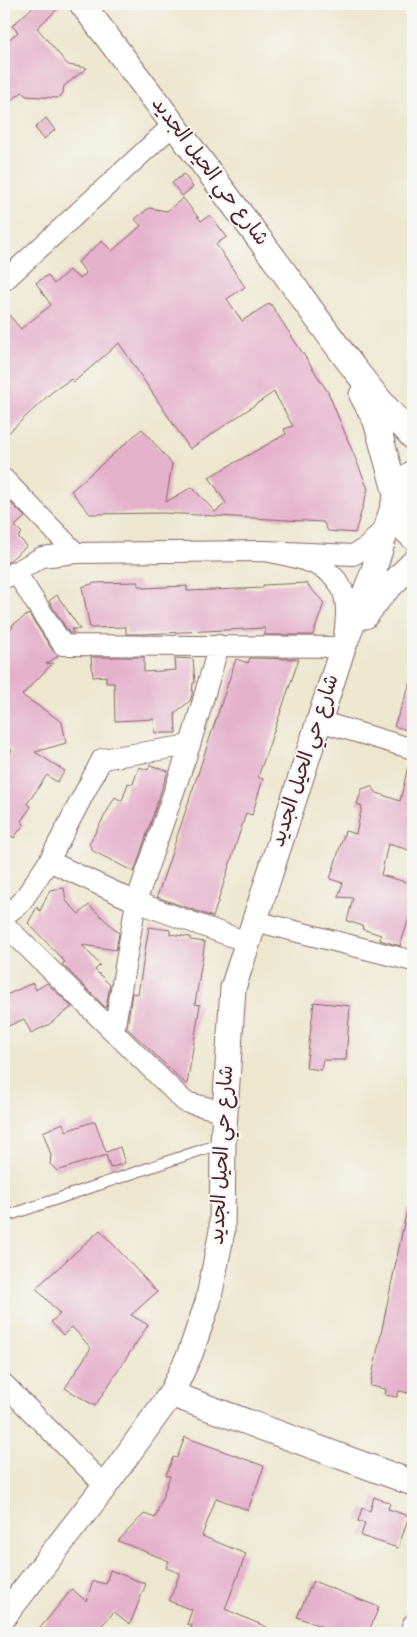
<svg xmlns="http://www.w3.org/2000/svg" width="417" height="1637" font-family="'Indie Flower','Playpen Sans Arabic',sans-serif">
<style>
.building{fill:#e4b1cb}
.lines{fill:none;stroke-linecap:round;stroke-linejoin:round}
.service-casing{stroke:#836564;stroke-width:12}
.minor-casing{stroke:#836564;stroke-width:22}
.tertiary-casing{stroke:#836564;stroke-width:27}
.service{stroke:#fff;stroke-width:10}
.minor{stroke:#fff;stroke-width:20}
.tertiary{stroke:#fff;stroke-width:25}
.labels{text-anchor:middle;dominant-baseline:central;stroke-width:4;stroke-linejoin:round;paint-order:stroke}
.street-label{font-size:20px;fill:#4a1f2b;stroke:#f6f6f2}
</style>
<rect width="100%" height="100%" fill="#f6f6f2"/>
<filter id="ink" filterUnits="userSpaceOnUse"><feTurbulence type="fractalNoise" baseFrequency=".02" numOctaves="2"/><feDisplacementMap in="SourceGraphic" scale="10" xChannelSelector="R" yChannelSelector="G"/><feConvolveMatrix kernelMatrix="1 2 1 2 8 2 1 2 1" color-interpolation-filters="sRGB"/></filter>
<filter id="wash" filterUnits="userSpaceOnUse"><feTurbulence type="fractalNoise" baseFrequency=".0096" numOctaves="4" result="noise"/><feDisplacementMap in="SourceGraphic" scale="20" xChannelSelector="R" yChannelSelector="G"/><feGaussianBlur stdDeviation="1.12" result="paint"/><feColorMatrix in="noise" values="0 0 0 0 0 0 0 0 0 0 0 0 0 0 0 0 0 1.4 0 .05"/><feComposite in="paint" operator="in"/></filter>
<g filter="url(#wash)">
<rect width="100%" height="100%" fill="#ede7cf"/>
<g id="blocks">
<!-- building -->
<path class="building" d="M 36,4 L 63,4 L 37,28 L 68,65 L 87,68 L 64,86 L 63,93 L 58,98 L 26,96 L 22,92 L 4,106 L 4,44 L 18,32 L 12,26 Z
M 46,118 L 55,130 L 44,139 L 35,128 Z
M 184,174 L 193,187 L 182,196 L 172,183 Z
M 183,198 L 201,221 L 210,215 L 227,237 L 216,244 L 245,287 L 227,299 L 242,321 L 270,303 L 328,392 L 368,489 L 355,533 L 328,531 L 323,522 L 163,513 L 90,514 L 71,491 L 142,429 L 172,464 L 166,502 L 192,487 L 215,512 L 226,503 L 209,477 L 286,434 L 284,429 L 293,426 L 274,392 L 190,449 L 119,343 L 74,382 L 71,379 L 52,392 L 4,437 L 4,309 L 21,329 L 51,305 L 36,283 L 48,275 L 54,284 L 69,270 L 80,279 L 86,273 L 78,262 L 102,241 L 112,251 L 141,226 L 135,219 L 149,208 L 167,211 Z
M 4,496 L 25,517 L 15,526 L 22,533 L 18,537 L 27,546 L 4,565 Z
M 138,582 L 138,586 L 143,586 L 143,588 L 187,586 L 187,591 L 263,588 L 263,585 L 306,583 L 324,603 L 313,635 L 265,635 L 265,628 L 144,634 L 126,634 L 126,627 L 90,628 L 82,587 L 95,583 Z
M 57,595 L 80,629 L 71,629 L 74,633 L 69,633 L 49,601 Z
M 29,614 L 53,651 L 58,656 L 46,664 L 53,663 L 22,695 L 62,722 L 66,743 L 35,752 L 65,771 L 57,782 L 47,775 L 27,804 L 31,807 L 21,821 L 24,824 L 14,838 L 4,830 L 4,765 L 12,750 L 4,745 L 4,635 L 13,627 L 12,625 Z
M 91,657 L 144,657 L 144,672 L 176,670 L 175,658 L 193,659 L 195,683 L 193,683 L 192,695 L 190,701 L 175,713 L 176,733 L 155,733 L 154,719 L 115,721 L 114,683 L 106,683 L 106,676 L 93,677 Z
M 250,658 L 299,659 L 258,777 L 263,779 L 252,815 L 246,813 L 213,917 L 157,897 L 236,659 L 248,663 Z
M 412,679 L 413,679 L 413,732 L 394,726 Z
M 150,765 L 168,771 L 134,872 L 93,851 L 89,844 L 115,797 L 122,801 L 128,783 L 133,784 L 139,767 L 148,770 Z
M 408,766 L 413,767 L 413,851 L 388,844 L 381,875 L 413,884 L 413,906 L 400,946 L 380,940 L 381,935 L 362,929 L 363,926 L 347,921 L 353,898 L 338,897 L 343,883 L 330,879 L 345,831 L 356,834 L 362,806 L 357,804 L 362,789 L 371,786 L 377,793 L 400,801 Z
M 64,888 L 66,901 L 79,914 L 89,905 L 119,933 L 116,950 L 82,945 L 100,965 L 95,970 L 110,985 L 106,1008 L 62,964 L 65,962 L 28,923 L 37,907 L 40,911 L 50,890 Z
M 149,927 L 170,930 L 170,934 L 190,937 L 190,940 L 205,942 L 195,1004 L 200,1005 L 187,1085 L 127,1028 L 132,993 L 138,994 Z
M 33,983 L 36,990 L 47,983 L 72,1007 L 48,1025 L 31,1033 L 24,1019 L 4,1028 L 4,996 Z
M 314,1002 L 350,1006 L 346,1060 L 323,1060 L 321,1070 L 306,1068 Z
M 95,1121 L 106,1152 L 120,1147 L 125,1163 L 110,1168 L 106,1155 L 57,1171 L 50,1164 L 51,1155 L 43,1132 L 63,1123 L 66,1131 Z
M 407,1209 L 413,1209 L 413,1394 L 399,1391 L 397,1397 L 385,1395 L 386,1389 L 370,1386 Z
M 100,1230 L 157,1292 L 131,1315 L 148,1325 L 95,1406 L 65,1388 L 91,1348 L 72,1327 L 63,1335 L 51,1322 L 60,1314 L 36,1288 Z
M 185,1437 L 264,1466 L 248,1510 L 216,1498 L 202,1536 L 246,1554 L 225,1609 L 280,1633 L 189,1633 L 192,1625 L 187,1624 L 192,1610 L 169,1601 L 180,1573 L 166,1568 L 169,1561 L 118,1541 L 144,1514 L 155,1518 L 170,1476 L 166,1475 L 173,1457 L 177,1458 Z
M 374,1497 L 390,1503 L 388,1509 L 409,1516 L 398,1548 L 361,1536 L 365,1523 L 358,1521 L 362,1508 L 370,1511 Z
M 110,1570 L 146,1584 L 130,1624 L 114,1612 L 95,1633 L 36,1633 L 72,1589 L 86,1601 L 93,1581 L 106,1584 Z
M 313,1581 L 379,1607 L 368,1633 L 338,1633 L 297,1617 Z"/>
</g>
</g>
<g filter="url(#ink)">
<use href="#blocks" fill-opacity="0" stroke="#836564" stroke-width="1"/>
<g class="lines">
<!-- service casing -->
<g class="service-casing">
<path id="service" d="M 4,1217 L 222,1143"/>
</g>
<!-- minor casing -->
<g class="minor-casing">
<path id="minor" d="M 4,281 L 174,124
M 4,479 L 76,553
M 15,571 L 63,645 L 343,647 C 344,632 348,615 345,600 C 340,563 294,557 265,551
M 5,578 L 42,557 L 76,553 L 265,551 L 353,555 L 367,547 L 385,528
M 319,721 L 413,749
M 49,861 L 136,902 L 247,942
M 4,916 L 21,903 L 49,861 L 102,759 L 190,745
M 255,921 L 413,961
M 4,924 L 185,1102 L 226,1112
M 114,1031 L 136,902 L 190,745 L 219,645
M 4,1384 L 105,1486
M 410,1633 L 413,1624"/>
</g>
<!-- tertiary casing -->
<g class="tertiary-casing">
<path id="tertiary" d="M 82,4 C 148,90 213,177 278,264 C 321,323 362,385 413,437
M 362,395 L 376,421 L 396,494
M 413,473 C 387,489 391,520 413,537
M 365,616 L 383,593 L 413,563
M 171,1394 L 413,1483
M 4,1616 L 105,1486 L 171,1394 L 190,1354 L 208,1302 L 222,1231 L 223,1143 L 233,988 L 343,647 L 372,576 L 395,500"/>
</g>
<!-- service -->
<use href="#service" class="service"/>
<!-- minor -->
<use href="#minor" class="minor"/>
<!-- tertiary -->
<use href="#tertiary" class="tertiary"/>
</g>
</g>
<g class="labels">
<!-- street labels -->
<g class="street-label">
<text transform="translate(209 172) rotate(53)">شارع حي الحيل الجديد</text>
<text transform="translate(306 761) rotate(-72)">شارع حي الحيل الجديد</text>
<text transform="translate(223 1155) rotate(-87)">شارع حي الحيل الجديد</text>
</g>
</g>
<!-- margin -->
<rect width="417" height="1637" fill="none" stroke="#f6f6f2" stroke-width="20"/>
</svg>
